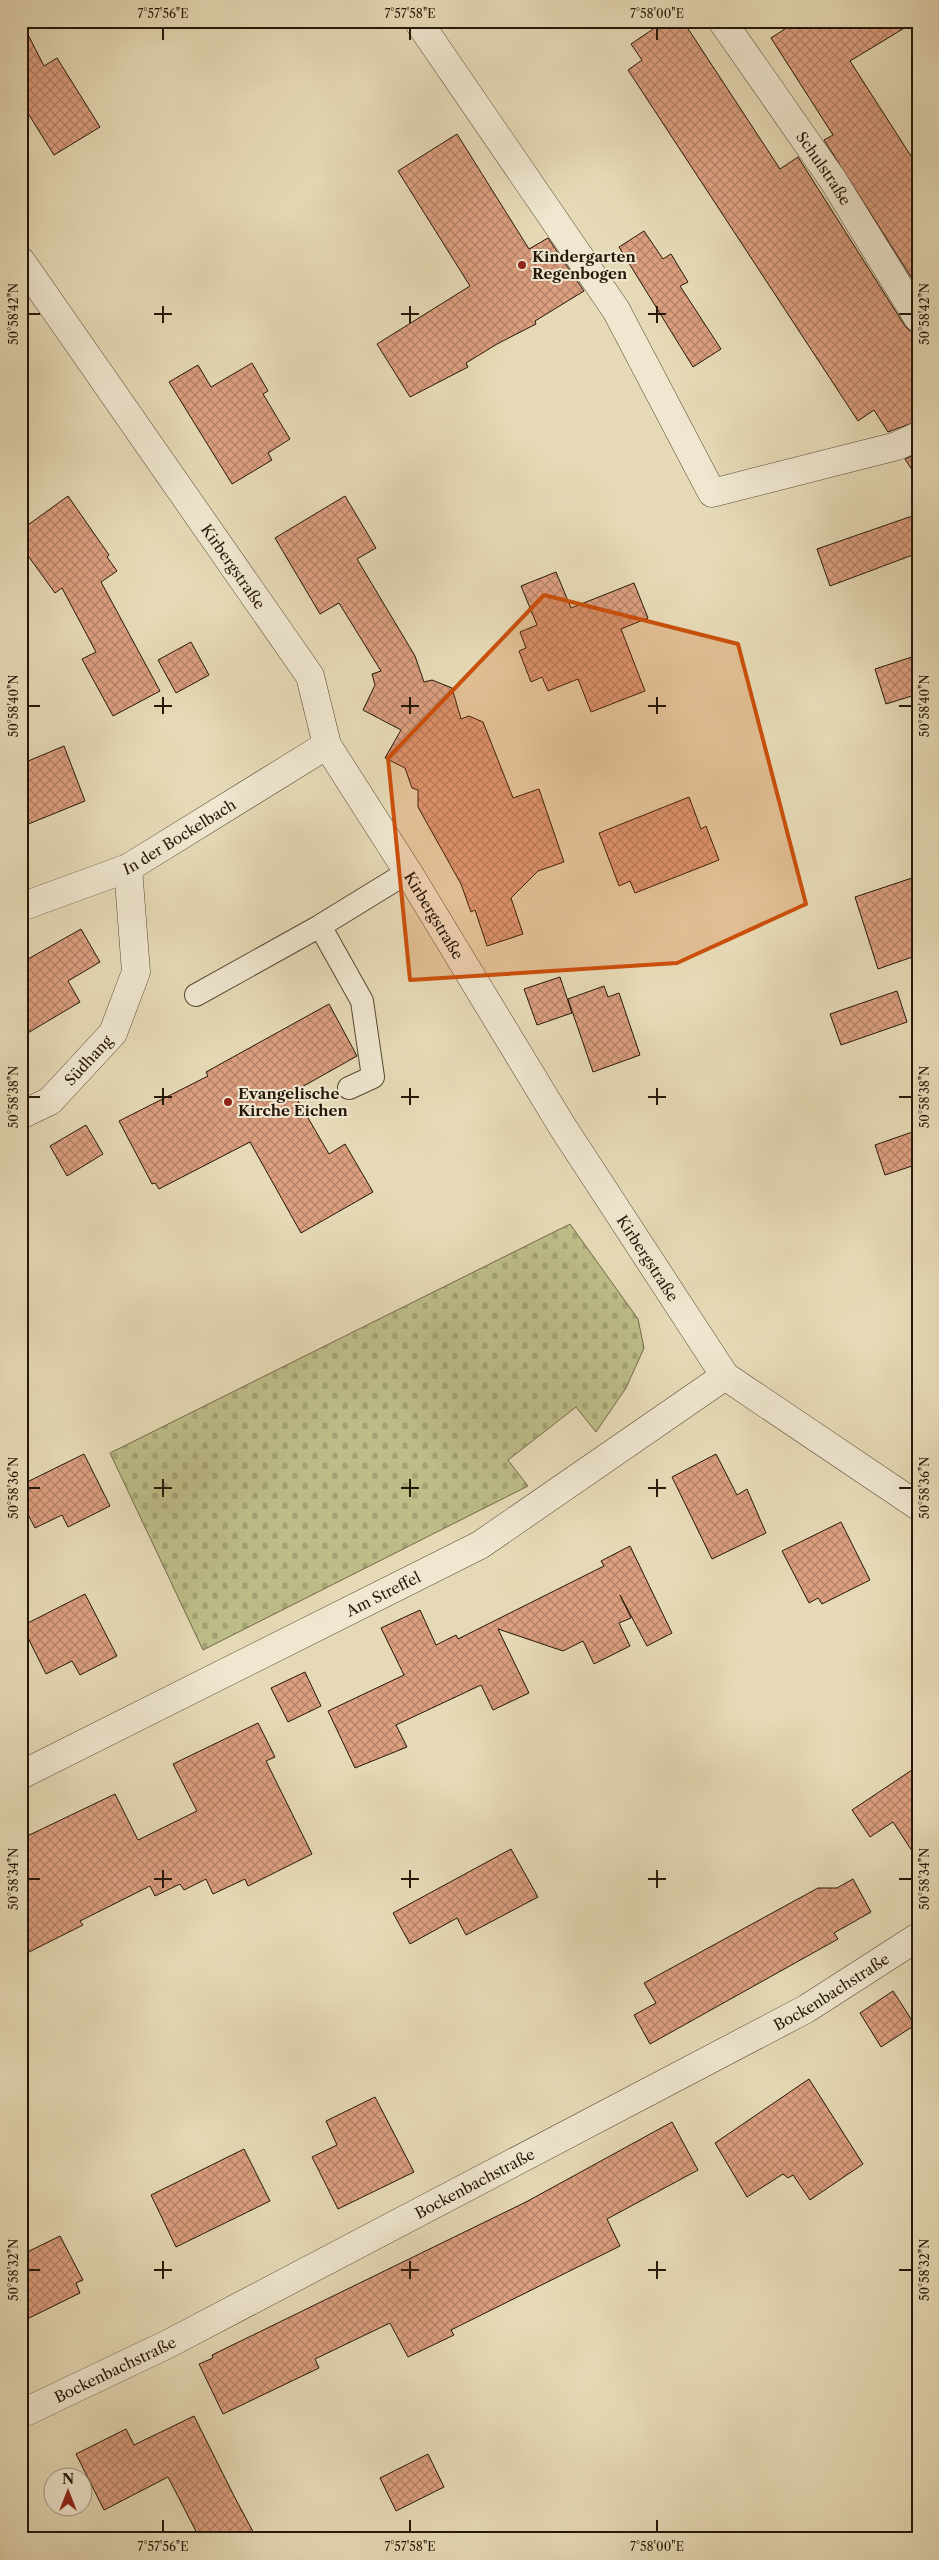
<svg xmlns="http://www.w3.org/2000/svg" width="939" height="2560" font-family="'Libre Caslon Text',serif">
<style>
.cemetery{fill:url(#cemetery-stones);stroke:#726a48}
.building{fill:url(#building-cross-hatch);stroke:#261708}
.lines{fill:none;stroke-linecap:round;stroke-linejoin:round}
.service-casing{stroke:#564834;stroke-width:24}
.minor-casing{stroke:#564834;stroke-width:29}
.service{stroke:#efe7d0;stroke-width:22}
.minor{stroke:#efe7d0;stroke-width:28}
.marked{fill:#cb4f0b;fill-opacity:0.2;stroke:#cb4f0b;stroke-width:4;stroke-linejoin:round}
.ticks{fill:none;stroke:#261708;stroke-width:2}
.poi-dot{fill:#8f2418;stroke:#efe7d0;stroke-width:2}
.labels{text-anchor:middle;dominant-baseline:central;stroke-width:4;stroke-linejoin:round;paint-order:stroke}
.street-label{font-size:15px;fill:#261708;stroke:#efe7d0}
.poi-label{font-size:15px;font-weight:bold;fill:#261708;stroke:#efe7d0;text-anchor:start}
.neatline{fill:none;stroke:#261708;stroke-width:2}
.ticks-label{font-size:12px;text-anchor:middle;fill:#261708}
</style>
<defs>
<pattern id="cemetery-stones" width="16" height="16" patternUnits="userSpaceOnUse" patternTransform="scale(1.25)"><rect width="16" height="16" fill="#bdbd88"/><path d="M2 7V4a2 2 0 0 1 4 0v3zM10 15v-3a2 2 0 0 1 4 0v3z" fill="#a2a274"/></pattern>
<pattern id="building-cross-hatch" width="8" height="8" patternUnits="userSpaceOnUse" patternTransform="scale(1.25)"><rect width="8" height="8" fill="#dc9f80"/><path d="M0 0l8 8M0 8l8-8" fill="none" stroke="#b28167"/></pattern>
</defs>
<rect width="100%" height="100%" fill="#e6dab6"/>
<filter id="stains"><feTurbulence type="fractalNoise" baseFrequency=".004" numOctaves="4"/><feColorMatrix values="0 0 0 0 .2 0 0 0 0 .09 0 0 0 0 .02 0 0 0 .5 -.17"/></filter>
<radialGradient id="worn" r=".72"><stop offset=".6" stop-color="#630" stop-opacity="0"/><stop offset="1" stop-color="#630" stop-opacity=".3"/></radialGradient>
<!-- cemetery -->
<path class="cemetery" d="M 570,1224 L 638,1319 L 644,1348 L 626,1388 L 596,1432 L 576,1407 L 508,1460 L 528,1486 L 203,1650 L 110,1453 Z"/>
<!-- building -->
<path class="building" d="M 21,21 L 44,66 L 57,58 L 100,127 L 54,155 L 21,102 Z
M 665,21 L 683,21 L 780,169 L 798,157 L 905,326 L 910,331 L 918,334 L 918,421 L 888,432 L 874,410 L 858,421 L 628,70 L 642,60 L 631,44 Z
M 797,21 L 916,21 L 850,61 L 918,167 L 918,288 L 824,140 L 833,135 L 771,38 Z
M 457,134 L 529,249 L 548,238 L 584,291 L 535,321 L 536,324 L 497,344 L 466,363 L 468,367 L 410,397 L 377,344 L 470,286 L 398,171 Z
M 644,231 L 663,259 L 671,254 L 688,282 L 680,286 L 721,349 L 693,367 L 619,247 Z
M 252,363 L 268,391 L 263,394 L 290,439 L 268,453 L 272,460 L 232,484 L 169,382 L 198,365 L 211,387 Z
M 918,453 L 918,479 L 905,459 Z
M 68,496 L 109,555 L 107,557 L 117,571 L 101,582 L 160,691 L 113,716 L 82,659 L 96,652 L 62,588 L 55,593 L 21,546 L 21,530 Z
M 345,496 L 376,548 L 357,559 L 415,656 L 424,682 L 432,680 L 452,688 L 461,719 L 469,716 L 483,722 L 513,798 L 539,789 L 564,862 L 538,871 L 511,898 L 523,934 L 487,946 L 475,910 L 471,912 L 461,884 L 418,807 L 418,790 L 412,788 L 405,768 L 385,758 L 401,730 L 363,710 L 375,685 L 372,674 L 381,671 L 339,603 L 320,614 L 275,538 Z
M 918,514 L 918,553 L 830,586 L 817,549 Z
M 556,572 L 571,608 L 634,583 L 648,618 L 621,629 L 645,691 L 591,712 L 578,679 L 548,691 L 542,677 L 531,682 L 519,651 L 526,648 L 520,632 L 537,625 L 521,586 Z
M 191,642 L 209,675 L 176,693 L 158,660 Z
M 918,655 L 918,694 L 886,704 L 875,669 Z
M 64,746 L 85,801 L 21,827 L 21,764 Z
M 689,797 L 701,829 L 706,826 L 719,860 L 635,893 L 630,881 L 619,886 L 599,833 Z
M 918,876 L 918,955 L 878,969 L 855,897 Z
M 81,929 L 100,962 L 68,981 L 80,1002 L 21,1037 L 21,963 Z
M 560,977 L 572,1013 L 537,1025 L 524,989 Z
M 604,986 L 608,997 L 619,993 L 640,1055 L 593,1072 L 568,999 Z
M 897,991 L 907,1022 L 841,1045 L 830,1014 Z
M 329,1004 L 357,1056 L 293,1092 L 329,1154 L 345,1144 L 373,1192 L 301,1233 L 250,1142 L 159,1189 L 155,1183 L 152,1184 L 119,1121 L 208,1076 L 206,1072 Z
M 86,1125 L 103,1154 L 67,1176 L 50,1146 Z
M 918,1130 L 918,1164 L 885,1175 L 875,1145 Z
M 84,1454 L 110,1506 L 68,1527 L 62,1515 L 35,1528 L 21,1501 L 21,1485 Z
M 716,1454 L 737,1495 L 747,1489 L 766,1533 L 712,1559 L 672,1477 Z
M 841,1522 L 870,1580 L 822,1604 L 818,1598 L 809,1603 L 782,1551 Z
M 630,1546 L 672,1633 L 647,1646 L 620,1595 L 631,1618 L 619,1623 L 630,1646 L 594,1664 L 583,1641 L 563,1651 L 498,1629 L 529,1693 L 493,1710 L 481,1685 L 396,1725 L 407,1747 L 355,1768 L 328,1711 L 404,1675 L 381,1628 L 420,1610 L 436,1645 L 456,1635 L 458,1639 L 604,1566 L 601,1561 Z
M 85,1594 L 117,1656 L 80,1675 L 72,1661 L 46,1674 L 22,1626 Z
M 305,1672 L 321,1706 L 288,1722 L 271,1688 Z
M 258,1723 L 275,1757 L 266,1761 L 312,1854 L 248,1886 L 245,1879 L 213,1894 L 206,1879 L 184,1890 L 180,1884 L 155,1896 L 150,1886 L 80,1921 L 83,1925 L 21,1956 L 21,1839 L 115,1794 L 138,1840 L 197,1811 L 173,1764 Z
M 918,1766 L 918,1860 L 893,1822 L 870,1837 L 852,1810 Z
M 511,1849 L 538,1897 L 466,1935 L 457,1918 L 410,1944 L 393,1913 Z
M 853,1879 L 871,1912 L 834,1933 L 838,1939 L 650,2044 L 634,2015 L 656,2003 L 644,1983 L 818,1888 L 837,1888 Z
M 893,1991 L 915,2025 L 881,2047 L 860,2013 Z
M 809,2079 L 863,2164 L 810,2200 L 793,2175 L 788,2178 L 783,2174 L 747,2197 L 715,2143 Z
M 375,2097 L 414,2172 L 338,2209 L 312,2157 L 337,2145 L 326,2121 Z
M 672,2122 L 698,2170 L 607,2219 L 620,2246 L 451,2330 L 454,2335 L 408,2357 L 390,2323 L 315,2359 L 319,2368 L 223,2414 L 199,2364 L 213,2358 L 212,2355 L 526,2202 Z
M 244,2149 L 270,2201 L 176,2247 L 151,2195 Z
M 60,2236 L 83,2280 L 76,2283 L 80,2293 L 21,2322 L 21,2255 Z
M 194,2416 L 234,2496 L 257,2539 L 200,2539 L 168,2477 L 104,2510 L 76,2454 L 126,2429 L 134,2445 Z
M 428,2454 L 444,2487 L 396,2511 L 380,2478 Z"/>
<g class="lines">
<!-- service casing -->
<g class="service-casing">
<path id="service" d="M 320,926 L 362,1001 L 373,1077 L 349,1088
M 196,995 L 320,926 L 408,872"/>
</g>
<!-- minor casing -->
<g class="minor-casing">
<g id="minor">
<path d="M 418,21 L 616,310 L 712,493 L 897,446 L 918,436"/>
<path id="s1" d="M 722,21 L 833,180 L 918,318"/>
<path id="s2" d="M 21,261 L 310,676 L 327,745 L 408,872 L 562,1126 L 725,1376 L 918,1506"/>
<path id="s3" d="M 21,907 L 128,868 L 327,745"/>
<path id="s4" d="M 21,1115 L 50,1101 L 113,1033 L 136,972 L 128,868"/>
<path id="s5" d="M 21,1775 L 480,1545 L 725,1376"/>
<path id="s6" d="M 21,2414 L 168,2344 L 806,2009 L 918,1937"/>
</g>
</g>
<!-- service -->
<use href="#service" class="service"/>
<!-- minor -->
<use href="#minor" class="minor"/>
</g>
<!-- marked area -->
<path class="marked" d="M 544,595 L 738,644 L 806,904 L 677,963 L 410,980 L 388,758 Z"/>
<!-- ticks -->
<path class="ticks" d="M 163,28 L 163,40M 410,28 L 410,40M 657,28 L 657,40M 163,306 L 163,323M 410,306 L 410,323M 657,306 L 657,323M 28,314 L 40,314M 154,314 L 172,314M 401,314 L 419,314M 648,314 L 666,314M 899,314 L 912,314M 163,697 L 163,714M 410,697 L 410,714M 657,697 L 657,714M 28,706 L 40,706M 154,706 L 172,706M 401,706 L 419,706M 648,706 L 666,706M 899,706 L 912,706M 163,1088 L 163,1105M 410,1088 L 410,1105M 657,1088 L 657,1105M 28,1097 L 40,1097M 154,1097 L 172,1097M 401,1097 L 419,1097M 648,1097 L 666,1097M 899,1097 L 912,1097M 163,1479 L 163,1497M 410,1479 L 410,1497M 657,1479 L 657,1497M 28,1488 L 40,1488M 154,1488 L 172,1488M 401,1488 L 419,1488M 648,1488 L 666,1488M 899,1488 L 912,1488M 163,1870 L 163,1888M 410,1870 L 410,1888M 657,1870 L 657,1888M 28,1879 L 40,1879M 154,1879 L 172,1879M 401,1879 L 419,1879M 648,1879 L 666,1879M 899,1879 L 912,1879M 163,2261 L 163,2279M 410,2261 L 410,2279M 657,2261 L 657,2279M 28,2270 L 40,2270M 154,2270 L 172,2270M 401,2270 L 419,2270M 648,2270 L 666,2270M 899,2270 L 912,2270M 163,2520 L 163,2532M 410,2520 L 410,2532M 657,2520 L 657,2532"/>
<!-- markers -->
<g class="poi-dot">
<circle cx="522" cy="265" r="5"/>
<circle cx="228" cy="1102" r="5"/>
</g>
<g class="labels">
<!-- street labels -->
<g class="street-label">
<text stroke="none"><textPath href="#s1" startOffset="179">Schulstraße</textPath></text>
<text stroke="none"><textPath href="#s2" startOffset="372">Kirbergstraße</textPath></text>
<text stroke="none"><textPath href="#s3" startOffset="174">In der Bockelbach</textPath></text>
<text stroke="none"><textPath href="#s2" startOffset="778">Kirbergstraße</textPath></text>
<text stroke="none"><textPath href="#s4" startOffset="88">Südhang</textPath></text>
<text stroke="none"><textPath href="#s2" startOffset="1182">Kirbergstraße</textPath></text>
<text stroke="none"><textPath href="#s5" startOffset="405">Am Streffel</textPath></text>
<text stroke="none"><textPath href="#s6" startOffset="914">Bockenbachstraße</textPath></text>
<text stroke="none"><textPath href="#s6" startOffset="509">Bockenbachstraße</textPath></text>
<text stroke="none"><textPath href="#s6" startOffset="104">Bockenbachstraße</textPath></text>
</g>
<!-- poi labels -->
<g class="poi-label">
<text x="532" y="256">Kindergarten<tspan x="532" dy="17">Regenbogen</tspan></text>
<text x="238" y="1093">Evangelische<tspan x="238" dy="17">Kirche Eichen</tspan></text>
</g>
</g>
<!-- margin -->
<rect width="939" height="2560" fill="none" stroke="#e6dab6" stroke-width="55"/>
<!-- north arrow -->
<g transform="translate(68 2492)"><circle r="24" fill="#efe7d0" stroke="#9f9480"/>
<path d="M0-4L9 19L0 12L-9 19Z" fill="#8f2418"/>
<text y="-8" font-size="14" font-weight="bold" text-anchor="middle" fill="#261708">N</text>
</g>
<rect x="28" y="28" width="884" height="2504" class="neatline"/>
<g class="ticks-label">
<text x="163" y="18">7°57'56"E</text>
<text x="410" y="18">7°57'58"E</text>
<text x="657" y="18">7°58'00"E</text>
<text transform="translate(14 314) rotate(-90)" y="4">50°58'42"N</text>
<text transform="translate(925 314) rotate(-90)" y="4">50°58'42"N</text>
<text transform="translate(14 706) rotate(-90)" y="4">50°58'40"N</text>
<text transform="translate(925 706) rotate(-90)" y="4">50°58'40"N</text>
<text transform="translate(14 1097) rotate(-90)" y="4">50°58'38"N</text>
<text transform="translate(925 1097) rotate(-90)" y="4">50°58'38"N</text>
<text transform="translate(14 1488) rotate(-90)" y="4">50°58'36"N</text>
<text transform="translate(925 1488) rotate(-90)" y="4">50°58'36"N</text>
<text transform="translate(14 1879) rotate(-90)" y="4">50°58'34"N</text>
<text transform="translate(925 1879) rotate(-90)" y="4">50°58'34"N</text>
<text transform="translate(14 2270) rotate(-90)" y="4">50°58'32"N</text>
<text transform="translate(925 2270) rotate(-90)" y="4">50°58'32"N</text>
<text x="163" y="2551">7°57'56"E</text>
<text x="410" y="2551">7°57'58"E</text>
<text x="657" y="2551">7°58'00"E</text>
</g>
<rect width="100%" height="100%" filter="url(#stains)"/>
<rect width="100%" height="100%" fill="url(#worn)"/>
</svg>
